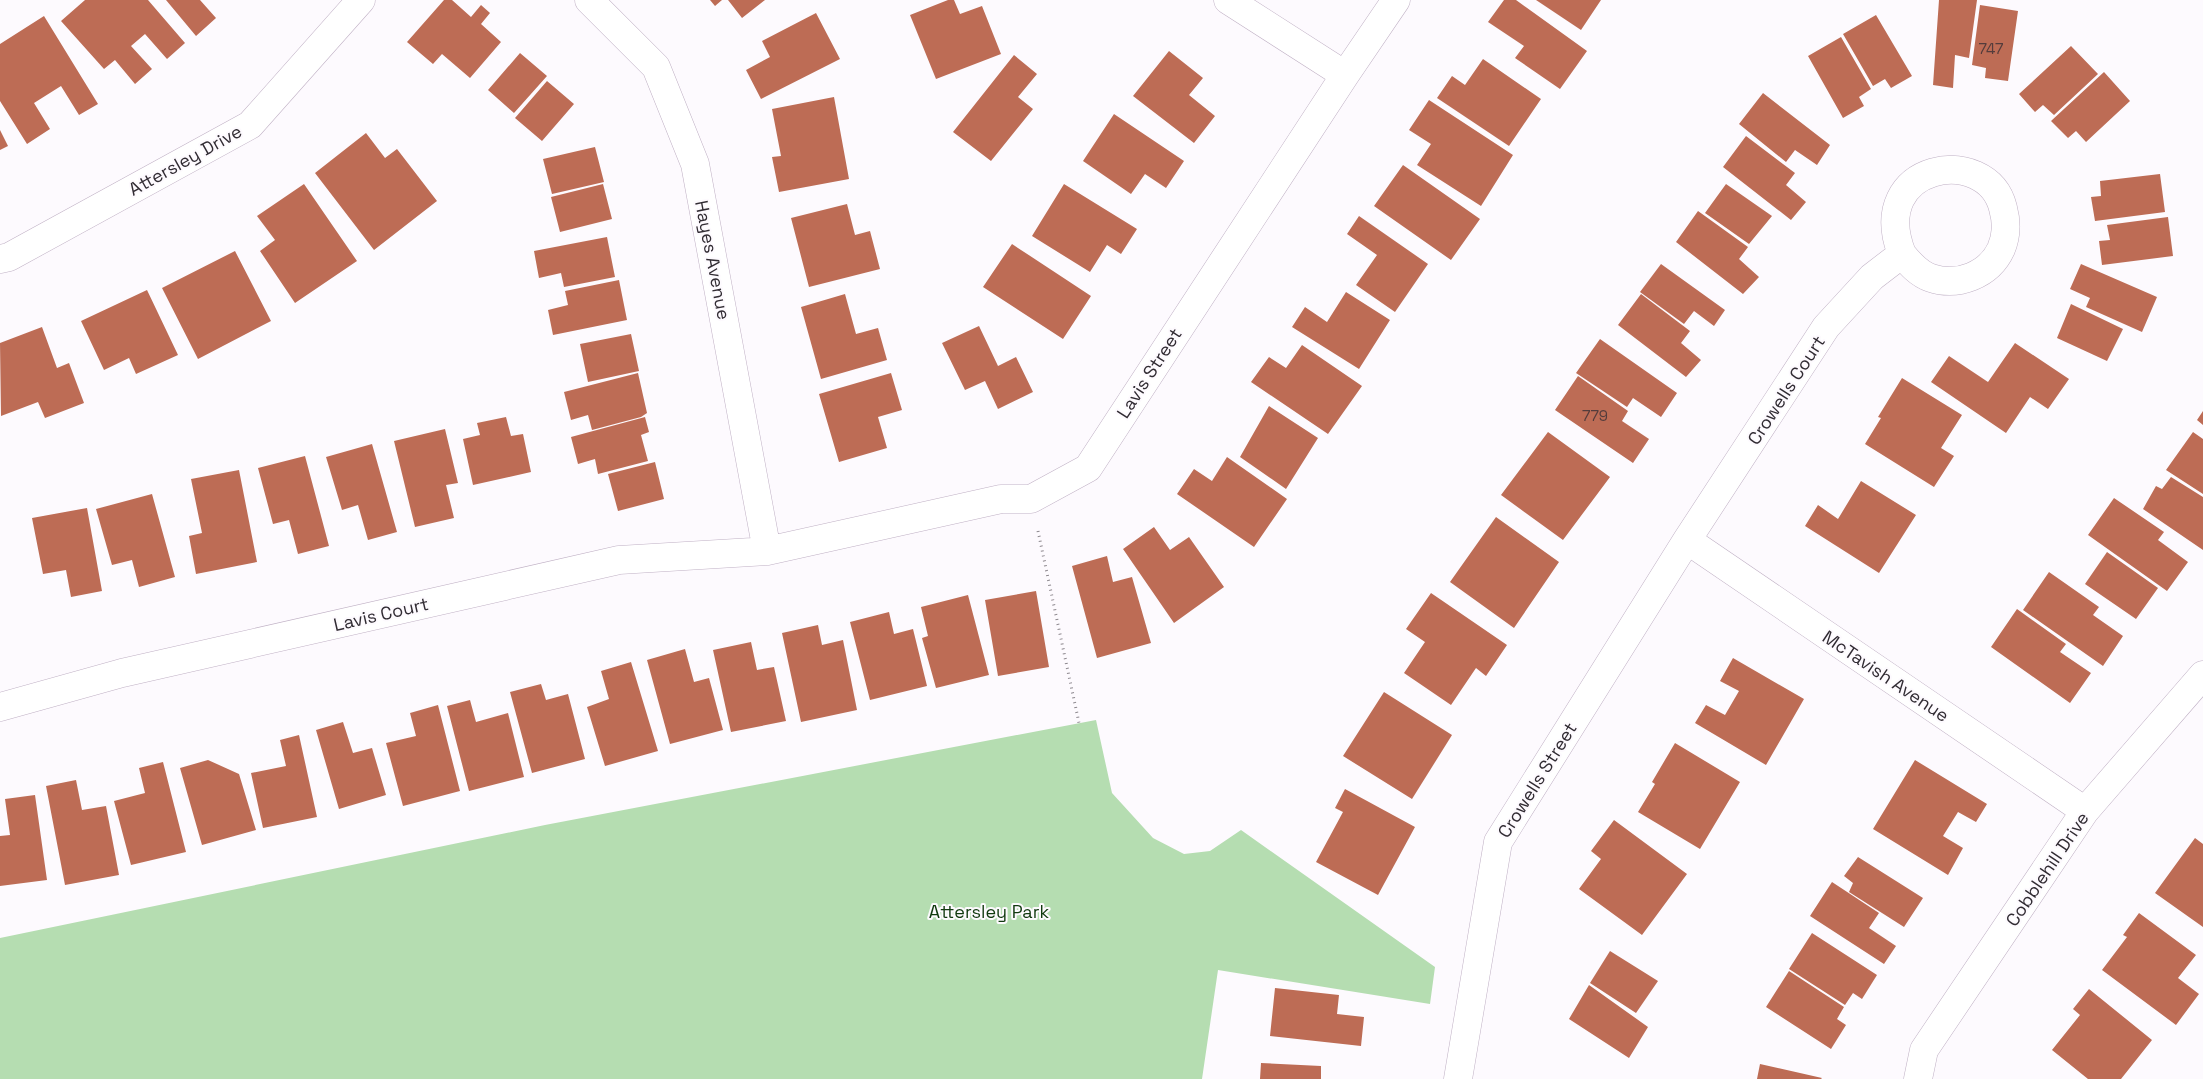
<svg xmlns="http://www.w3.org/2000/svg" width="2203" height="1079" font-family="'Space Grotesk',sans-serif">
<style>
.green{fill:#b5ddb1}
.building{fill:#bd6c55}
.lines{fill:none;stroke-linecap:round;stroke-linejoin:round}
.minor-casing{stroke:#c0b1c5;stroke-width:29}
.path{stroke:#8e898f;stroke-width:3;stroke-dasharray:1 4;stroke-linecap:butt}
.minor{stroke:#fff;stroke-width:28}
.labels{text-anchor:middle;dominant-baseline:central;stroke-width:4;stroke-linejoin:round;paint-order:stroke}
.number-label{font-size:15px;fill:#543c3c}
.street-label{font-size:18px;fill:#312c33;stroke:#fdfafe}
.park-label{font-size:18px;fill:#113a0f;stroke:#fdfafe}
</style>
<rect width="100%" height="100%" fill="#fdfafe"/>
<!-- green -->
<path class="green" d="M 1096,720 L 1112,793 L 1153,838 L 1184,854 L 1210,851 L 1241,830 L 1435,967 L 1430,1004 L 1218,970 L 1202,1079 L 0,1079 L 0,938 L 545,825 Z"/>
<!-- building -->
<path class="building" d="M 85,0 L 148,0 L 185,43 L 167,59 L 145,34 L 131,46 L 152,69 L 135,84 L 115,60 L 104,69 L 61,21 Z
M 166,0 L 200,0 L 216,18 L 196,36 Z
M 444,0 L 452,0 L 471,17 L 481,5 L 490,13 L 481,24 L 501,42 L 470,78 L 442,54 L 433,64 L 407,42 Z
M 710,0 L 722,0 L 715,6 Z
M 728,0 L 765,0 L 742,18 Z
M 948,0 L 954,0 L 960,14 L 982,6 L 1001,54 L 936,79 L 910,15 Z
M 1504,0 L 1516,0 L 1587,51 L 1560,89 L 1515,58 L 1524,46 L 1488,22 Z
M 1536,0 L 1601,0 L 1581,30 Z
M 1939,0 L 1977,0 L 1969,58 L 1955,55 L 1953,88 L 1933,85 Z
M 1980,5 L 2018,11 L 2008,81 L 1985,78 L 1986,68 L 1972,65 Z
M 816,13 L 840,59 L 761,99 L 746,70 L 770,57 L 762,41 Z
M 1876,15 L 1912,76 L 1891,88 L 1885,79 L 1873,86 L 1843,34 Z
M 44,16 L 98,104 L 79,115 L 61,86 L 34,103 L 50,129 L 27,144 L 0,101 L 0,44 Z
M 1841,37 L 1871,89 L 1859,97 L 1864,106 L 1843,118 L 1808,56 Z
M 2071,46 L 2098,74 L 2054,115 L 2043,105 L 2035,112 L 2019,94 Z
M 1169,51 L 1203,78 L 1189,95 L 1215,116 L 1194,143 L 1133,96 Z
M 520,53 L 547,76 L 514,113 L 488,90 Z
M 1014,55 L 1037,74 L 1018,97 L 1033,109 L 991,161 L 953,132 Z
M 1483,59 L 1541,99 L 1509,146 L 1437,98 L 1452,76 L 1465,85 Z
M 2104,72 L 2130,101 L 2086,142 L 2076,131 L 2068,138 L 2051,121 Z
M 547,81 L 574,104 L 542,141 L 515,118 Z
M 1763,93 L 1830,145 L 1817,165 L 1795,150 L 1786,162 L 1739,124 Z
M 834,97 L 849,179 L 779,192 L 772,157 L 781,156 L 772,109 Z
M 1429,100 L 1513,155 L 1481,206 L 1417,165 L 1431,144 L 1409,130 Z
M 1114,114 L 1184,161 L 1166,188 L 1145,174 L 1131,194 L 1083,161 Z
M 0,130 L 8,146 L 0,150 Z
M 366,133 L 385,158 L 397,149 L 437,201 L 374,250 L 315,173 Z
M 1746,136 L 1795,173 L 1786,185 L 1806,202 L 1791,220 L 1723,167 Z
M 595,147 L 604,182 L 552,194 L 543,159 Z
M 1403,165 L 1480,219 L 1451,260 L 1374,206 Z
M 2160,174 L 2165,212 L 2095,221 L 2091,197 L 2101,196 L 2100,181 Z
M 304,184 L 357,261 L 295,303 L 260,251 L 275,240 L 257,216 Z
M 603,184 L 612,219 L 560,232 L 551,197 Z
M 1064,184 L 1137,229 L 1121,254 L 1107,245 L 1090,272 L 1032,236 Z
M 1726,184 L 1772,216 L 1749,244 L 1705,213 Z
M 847,204 L 855,235 L 870,231 L 880,269 L 809,287 L 791,218 Z
M 1698,211 L 1748,247 L 1739,259 L 1759,277 L 1743,294 L 1676,242 Z
M 1359,216 L 1428,264 L 1395,312 L 1356,285 L 1377,255 L 1347,234 Z
M 2168,217 L 2173,256 L 2102,265 L 2099,241 L 2110,240 L 2107,225 Z
M 607,237 L 615,277 L 564,287 L 561,273 L 539,278 L 534,251 Z
M 1012,244 L 1091,296 L 1063,339 L 983,287 Z
M 235,251 L 271,321 L 198,359 L 162,288 Z
M 1661,264 L 1725,310 L 1714,326 L 1694,311 L 1684,324 L 1640,292 Z
M 2081,264 L 2157,297 L 2142,332 L 2086,307 L 2090,298 L 2070,289 Z
M 619,280 L 627,320 L 553,335 L 548,310 L 568,305 L 565,291 Z
M 147,290 L 178,355 L 136,374 L 129,358 L 104,370 L 81,321 Z
M 1346,292 L 1390,320 L 1359,369 L 1292,327 L 1305,307 L 1327,322 Z
M 845,294 L 856,334 L 878,328 L 887,360 L 821,379 L 801,307 Z
M 1641,294 L 1690,331 L 1681,343 L 1701,360 L 1686,377 L 1618,325 Z
M 2071,304 L 2123,329 L 2107,361 L 2057,338 Z
M 979,326 L 998,366 L 1016,357 L 1033,392 L 998,409 L 985,381 L 965,390 L 942,343 Z
M 42,327 L 57,368 L 69,363 L 84,403 L 45,418 L 38,402 L 1,416 L 0,343 Z
M 631,334 L 639,371 L 588,382 L 580,344 Z
M 1600,339 L 1677,393 L 1661,417 L 1633,398 L 1627,407 L 1576,373 Z
M 2015,343 L 2069,379 L 2048,409 L 2030,397 L 2006,433 L 1931,382 L 1949,356 L 1988,382 Z
M 1302,345 L 1362,386 L 1328,434 L 1251,382 L 1269,357 L 1286,368 Z
M 638,373 L 647,413 L 641,417 L 592,430 L 588,415 L 571,420 L 564,392 Z
M 891,373 L 902,410 L 878,417 L 887,448 L 839,462 L 819,394 Z
M 1578,376 L 1628,411 L 1622,421 L 1649,439 L 1633,463 L 1555,410 Z
M 1902,378 L 1962,415 L 1941,448 L 1954,456 L 1934,487 L 1865,444 L 1881,418 L 1878,417 Z
M 1269,406 L 1318,438 L 1286,489 L 1240,457 Z
M 2203,411 L 2203,425 L 2197,420 Z
M 506,417 L 511,436 L 523,434 L 531,472 L 473,485 L 463,439 L 480,435 L 477,423 Z
M 645,417 L 649,432 L 641,435 L 648,461 L 598,474 L 595,459 L 578,464 L 571,437 Z
M 445,429 L 458,483 L 446,485 L 454,518 L 415,527 L 394,441 Z
M 1548,432 L 1610,477 L 1563,540 L 1501,495 Z
M 2193,432 L 2203,439 L 2203,494 L 2166,470 Z
M 372,444 L 397,532 L 368,540 L 358,505 L 342,510 L 326,457 Z
M 305,456 L 329,546 L 298,554 L 289,520 L 273,524 L 258,468 Z
M 1227,457 L 1287,499 L 1254,547 L 1177,494 L 1194,469 L 1212,481 Z
M 655,462 L 664,499 L 618,511 L 608,474 Z
M 239,470 L 257,562 L 196,574 L 189,536 L 202,533 L 191,479 Z
M 2171,477 L 2203,497 L 2203,550 L 2143,509 L 2156,486 L 2162,489 Z
M 1861,481 L 1916,515 L 1879,573 L 1805,526 L 1818,505 L 1838,519 Z
M 152,494 L 175,577 L 139,587 L 132,560 L 112,565 L 96,509 Z
M 2114,498 L 2164,532 L 2158,540 L 2188,562 L 2167,591 L 2088,535 Z
M 87,508 L 102,591 L 71,597 L 66,570 L 43,574 L 32,518 Z
M 1496,517 L 1559,562 L 1514,628 L 1450,582 Z
M 1154,527 L 1170,550 L 1189,537 L 1224,587 L 1174,623 L 1123,549 Z
M 2107,552 L 2158,588 L 2136,619 L 2085,584 Z
M 1107,556 L 1113,582 L 1132,577 L 1151,643 L 1097,658 L 1072,566 Z
M 2049,572 L 2099,607 L 2093,615 L 2123,636 L 2103,666 L 2023,610 Z
M 1036,591 L 1049,667 L 998,676 L 985,600 Z
M 1431,593 L 1507,645 L 1486,676 L 1476,668 L 1451,705 L 1404,673 L 1425,642 L 1406,629 Z
M 968,595 L 989,675 L 936,688 L 922,638 L 928,636 L 921,607 Z
M 2017,609 L 2066,644 L 2060,652 L 2091,673 L 2070,703 L 1991,647 Z
M 889,612 L 894,634 L 913,629 L 927,686 L 870,700 L 850,622 Z
M 818,625 L 822,645 L 843,640 L 857,710 L 801,722 L 782,633 Z
M 751,642 L 757,670 L 774,667 L 786,721 L 731,732 L 713,650 Z
M 685,649 L 694,682 L 709,678 L 723,730 L 670,744 L 647,660 Z
M 1733,658 L 1804,699 L 1766,765 L 1695,723 L 1706,705 L 1725,715 L 1739,691 L 1720,681 Z
M 631,662 L 658,751 L 605,766 L 587,707 L 609,699 L 601,671 Z
M 541,684 L 546,700 L 568,694 L 585,759 L 532,773 L 510,692 Z
M 1384,692 L 1452,735 L 1412,799 L 1343,756 Z
M 470,700 L 476,722 L 508,713 L 524,777 L 469,791 L 447,706 Z
M 438,705 L 460,791 L 403,806 L 386,743 L 416,736 L 410,713 Z
M 343,722 L 353,753 L 372,748 L 386,795 L 339,809 L 316,730 Z
M 299,735 L 317,817 L 263,828 L 251,773 L 286,766 L 280,740 Z
M 1675,743 L 1740,782 L 1700,849 L 1638,812 L 1655,784 L 1652,782 Z
M 208,760 L 239,774 L 256,830 L 202,845 L 180,768 Z
M 1915,760 L 1987,804 L 1976,822 L 1958,812 L 1943,836 L 1963,848 L 1948,875 L 1873,829 Z
M 163,762 L 186,852 L 131,865 L 114,801 L 145,793 L 139,768 Z
M 76,780 L 82,810 L 106,806 L 119,875 L 65,885 L 46,786 Z
M 1345,789 L 1415,827 L 1378,895 L 1316,862 L 1343,812 L 1335,808 Z
M 35,795 L 47,880 L 0,886 L 0,836 L 10,835 L 5,799 Z
M 1614,820 L 1687,874 L 1642,935 L 1579,889 L 1601,859 L 1591,851 Z
M 2195,838 L 2203,844 L 2203,927 L 2155,893 Z
M 1858,857 L 1923,898 L 1904,927 L 1849,892 L 1853,883 L 1844,876 Z
M 1832,882 L 1879,913 L 1869,928 L 1896,946 L 1884,964 L 1810,916 Z
M 2139,913 L 2196,955 L 2178,978 L 2199,994 L 2176,1025 L 2102,970 L 2127,937 L 2123,935 Z
M 1812,933 L 1877,975 L 1862,999 L 1853,993 L 1845,1005 L 1789,969 Z
M 1610,951 L 1658,981 L 1636,1013 L 1590,983 Z
M 1789,971 L 1844,1007 L 1837,1019 L 1846,1025 L 1831,1049 L 1766,1007 Z
M 1589,985 L 1648,1027 L 1629,1058 L 1569,1019 Z
M 1275,988 L 1339,995 L 1337,1014 L 1364,1017 L 1361,1046 L 1270,1036 Z
M 2089,989 L 2152,1040 L 2121,1079 L 2088,1079 L 2052,1050 L 2080,1015 L 2073,1009 Z
M 1261,1063 L 1321,1066 L 1321,1079 L 1260,1079 Z
M 1760,1064 L 1822,1078 L 1821,1079 L 1757,1079 Z"/>
<g class="lines">
<!-- minor casing -->
<g class="minor-casing">
<path id="minor" d="M 589,0 L 656,67 L 695,164 L 767,551
M 1228,0 L 1345,75
M 0,259 L 9,257 L 250,125 L 361,0
M 1687,540 L 2085,811
M 0,707 L 122,673 L 619,560 L 767,551 L 1001,499 L 1031,499 L 1088,468 L 1345,75 L 1396,0
M 1458,1079 L 1498,842 L 1687,540 L 1826,327 L 1872,277 L 1902,254 C 1910,264 1919,274 1931,278 C 1958,287 1989,275 2001,249 C 2007,235 2007,223 2003,208 C 1987,143 1866,163 1902,254
M 1918,1079 L 1924,1050 L 2085,811 L 2203,675"/>
</g>
<!-- path -->
<path class="path" d="M 1038,531 L 1079,723"/>
<!-- minor -->
<use href="#minor" class="minor"/>
</g>
<g class="labels">
<!-- number labels -->
<g class="number-label">
<text x="1991" y="48">747</text>
<text x="1595" y="415">779</text>
</g>
<!-- street labels -->
<g class="street-label">
<text transform="translate(185 160) rotate(-29)">Attersley Drive</text>
<text transform="translate(713 260) rotate(79)">Hayes Avenue</text>
<text transform="translate(1149 373) rotate(-57)">Lavis Street</text>
<text transform="translate(1786 390) rotate(-57)">Crowells Court</text>
<text transform="translate(381 614) rotate(-13)">Lavis Court</text>
<text transform="translate(1886 676) rotate(34)">McTavish Avenue</text>
<text transform="translate(1537 780) rotate(-58)">Crowells Street</text>
<text transform="translate(2047 869) rotate(-56)">Cobblehill Drive</text>
</g>
<!-- park labels -->
<g class="park-label">
<text x="989" y="911">Attersley Park</text>
</g>
</g>
</svg>
